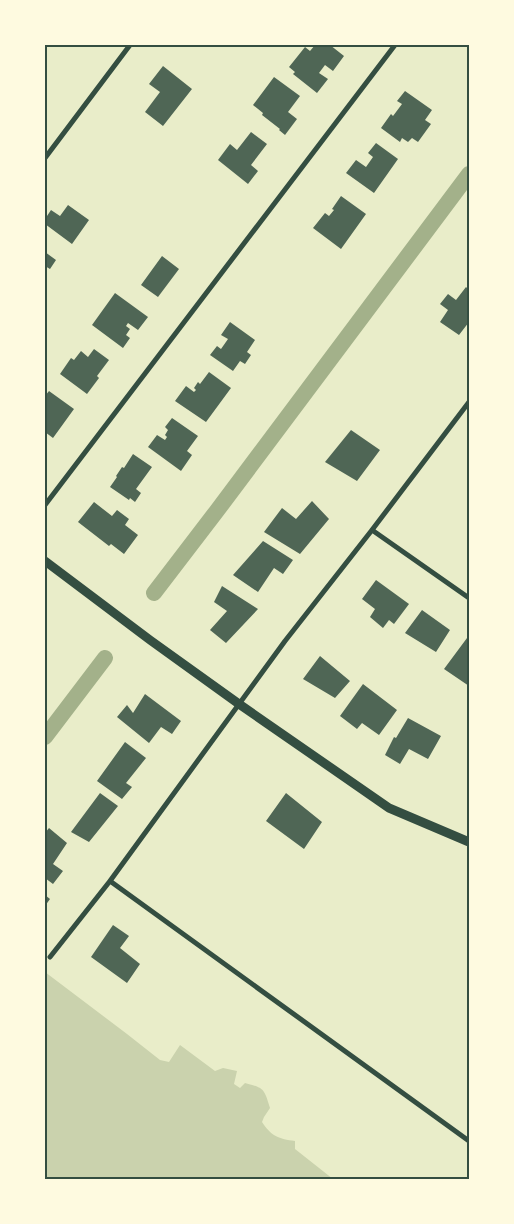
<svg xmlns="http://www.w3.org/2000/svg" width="514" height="1224" font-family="Commissioner,sans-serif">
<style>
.green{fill:#cad2ad}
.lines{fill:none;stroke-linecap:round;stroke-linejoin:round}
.canal{stroke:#a3b18a;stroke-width:16}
.building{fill:#4f6655}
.minor{stroke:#344e41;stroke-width:5}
.tertiary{stroke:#344e41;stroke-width:9}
.neatline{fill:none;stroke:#344e41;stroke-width:2}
</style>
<rect width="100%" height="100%" fill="#e9edc9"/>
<!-- green -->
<path class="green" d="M 45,972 L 127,1034 L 160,1060 L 169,1062 L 180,1045 L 215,1071 L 223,1068 L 237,1071 L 234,1084 L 240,1088 L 245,1083 C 264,1088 264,1088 270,1108 L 264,1117 L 262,1122 C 271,1136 279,1139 295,1141 L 295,1149 L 333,1179 L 45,1179 Z"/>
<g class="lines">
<!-- canal -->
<path class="canal" d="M 154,593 L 216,512 L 469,174
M 45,737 L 105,658"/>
</g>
<!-- building -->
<path class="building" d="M 315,45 L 330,45 L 344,56 L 333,71 L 325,65 L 319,73 L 328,79 L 317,93 L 293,74 L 295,72 L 289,67 L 305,47 L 310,51 Z
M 163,66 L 192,89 L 163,126 L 145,112 L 160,92 L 149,84 Z
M 274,77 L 300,96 L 288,112 L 297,119 L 285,135 L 279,130 L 280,129 L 262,115 L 263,113 L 253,105 Z
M 405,91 L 432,110 L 425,120 L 431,124 L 418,142 L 412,138 L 408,142 L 402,138 L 400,142 L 381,128 L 391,114 L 393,116 L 402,104 L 397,101 Z
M 251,132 L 267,144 L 251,165 L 258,171 L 248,184 L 218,160 L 230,144 L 237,150 Z
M 376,143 L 398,159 L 374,193 L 346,173 L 356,160 L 366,167 L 373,157 L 368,153 Z
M 341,196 L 366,214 L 341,249 L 313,228 L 325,213 L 329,216 L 334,210 L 332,209 Z
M 68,205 L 89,220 L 72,244 L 45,224 L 45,219 L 51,210 L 60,216 Z
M 45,252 L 56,260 L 50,269 L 45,266 Z
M 162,256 L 179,269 L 158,297 L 141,285 Z
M 466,287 L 469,290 L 469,322 L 459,335 L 440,322 L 448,310 L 440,304 L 448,294 L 456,300 Z
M 115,293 L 148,317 L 138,330 L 128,323 L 126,326 L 130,329 L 126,335 L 130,338 L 123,348 L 92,325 Z
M 230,322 L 255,340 L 247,352 L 251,355 L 245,364 L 240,361 L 233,371 L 210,355 L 217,346 L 221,349 L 228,339 L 221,335 Z
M 94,349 L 109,360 L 97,376 L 99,378 L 87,394 L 60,374 L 71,358 L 74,360 L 81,351 L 88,357 Z
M 209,372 L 231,388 L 206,422 L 175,401 L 186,386 L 194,392 L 196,390 L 194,388 L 198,382 L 200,384 Z
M 49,391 L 74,409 L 53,438 L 45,432 L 45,414 L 47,412 L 45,410 L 45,396 Z
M 172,418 L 198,436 L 187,451 L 192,455 L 181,471 L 148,447 L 157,435 L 165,440 L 167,437 L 165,435 L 168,430 L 165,427 Z
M 351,430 L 380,450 L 357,481 L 325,462 Z
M 133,454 L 152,467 L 136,489 L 141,493 L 135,502 L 130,498 L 129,500 L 110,487 L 117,477 L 116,476 L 122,467 L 124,468 Z
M 312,501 L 329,519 L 300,554 L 264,532 L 282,508 L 296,519 Z
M 94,502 L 112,516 L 117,510 L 129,519 L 125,525 L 138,535 L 124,554 L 111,544 L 109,546 L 78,522 Z
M 263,541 L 293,560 L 283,574 L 274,568 L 258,592 L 233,575 Z
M 376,580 L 409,604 L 394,624 L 389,620 L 383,628 L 370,617 L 375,609 L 362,599 Z
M 222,586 L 258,609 L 226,643 L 210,630 L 227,611 L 214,602 Z
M 422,610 L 450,630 L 436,652 L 405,633 Z
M 467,638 L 469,640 L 469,686 L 444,669 Z
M 320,656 L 350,681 L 335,698 L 303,679 Z
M 363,684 L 397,710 L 379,735 L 362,723 L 357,729 L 340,716 Z
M 145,694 L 181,721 L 172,734 L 161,727 L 149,743 L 117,717 L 127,705 L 133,713 Z
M 408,718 L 441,736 L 428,759 L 409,749 L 400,764 L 385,755 L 394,737 L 396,738 Z
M 125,742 L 146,758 L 126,783 L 132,787 L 122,799 L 97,781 Z
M 100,793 L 118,806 L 89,842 L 71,832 Z
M 286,793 L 322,822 L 304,849 L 266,821 Z
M 49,828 L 67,843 L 53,864 L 63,871 L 53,884 L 45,878 L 45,833 Z
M 45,895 L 50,899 L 45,906 Z
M 113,925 L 129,936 L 120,948 L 140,964 L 127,983 L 91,957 Z"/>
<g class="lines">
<!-- minor -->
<path class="minor" d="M 45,158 L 130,45
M 45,505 L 395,45
M 372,530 L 469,598
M 110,881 L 469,1141
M 50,957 L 110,881 L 285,641 L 372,530 L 469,402"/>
<!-- tertiary -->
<path class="tertiary" d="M 45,561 L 150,640 L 239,704 L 389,808 L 469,842"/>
</g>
<!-- border -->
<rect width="514" height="1224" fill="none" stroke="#fefae0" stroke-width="92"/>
<rect x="46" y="46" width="422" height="1132" class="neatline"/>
</svg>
